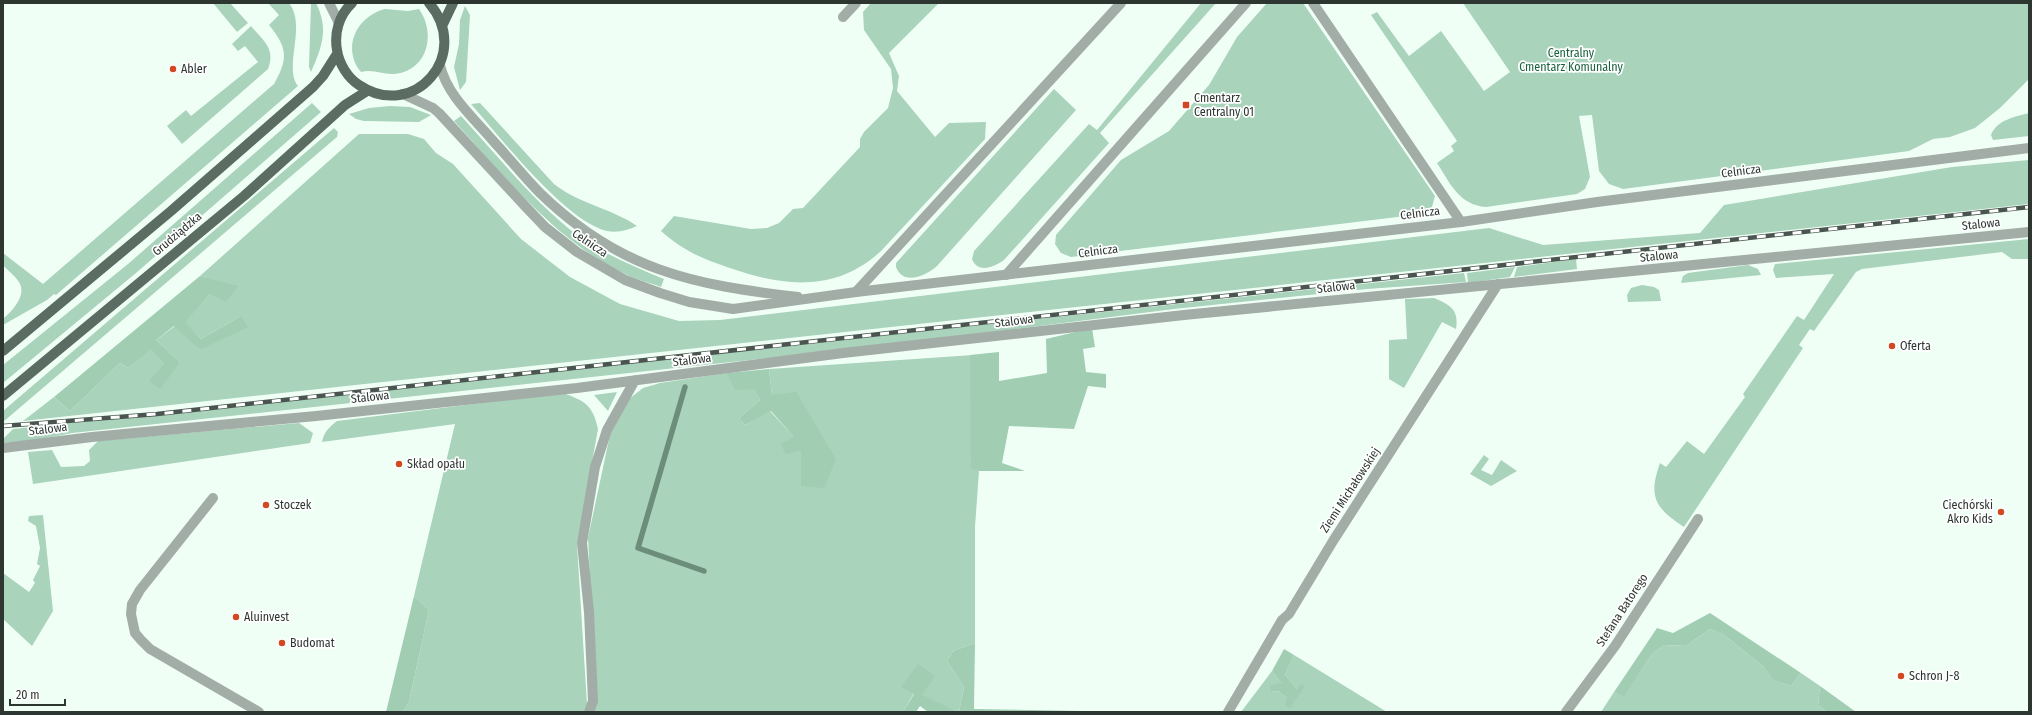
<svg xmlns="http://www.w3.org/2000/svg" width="2032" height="715" font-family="'Fira Sans Condensed',sans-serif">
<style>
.green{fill:#a9d3ba}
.forest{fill:#a1cdb3}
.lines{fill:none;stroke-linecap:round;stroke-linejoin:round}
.stream{stroke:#6c8d7a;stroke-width:5.5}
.minor{stroke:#a3ada7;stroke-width:10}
.tertiary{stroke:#a3ada7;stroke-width:10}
.primary{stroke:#5b6d63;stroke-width:10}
.rail-casing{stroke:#4b5550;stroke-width:4.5}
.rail{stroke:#fff;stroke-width:3;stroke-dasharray:9;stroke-linecap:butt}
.poi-dot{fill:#d14822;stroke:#fff;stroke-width:1.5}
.labels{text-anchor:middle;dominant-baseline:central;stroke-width:3.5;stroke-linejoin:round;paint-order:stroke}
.park-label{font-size:12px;fill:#1a6241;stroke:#fff}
.poi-label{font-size:12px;fill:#2d3631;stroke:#fff;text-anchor:start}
.street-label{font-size:12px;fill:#2d3631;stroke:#fff}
</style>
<rect width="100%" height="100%" fill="#f0fff6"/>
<!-- green -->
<path class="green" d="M 213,3 L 230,3 L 248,23 L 237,32 Z
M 268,3 L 289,3 C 307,26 283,67 298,86 L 56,295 L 54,294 L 47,300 L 3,325 L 3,319 C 12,311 26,297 20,284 C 17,277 8,271 3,265 L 3,253 L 43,284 L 274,84 C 288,59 288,48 269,25 L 279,15 Z
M 311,3 L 316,3 C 329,29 322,47 311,72 L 309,67 Z
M 871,3 L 939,3 L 889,53 L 899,76 L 897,91 L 935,137 L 949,123 L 986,122 L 985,139 L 881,251 C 837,292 785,287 733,269 C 703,259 685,252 661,231 L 674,216 L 751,229 L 767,228 L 779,223 L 793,209 L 803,208 L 860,147 L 860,139 L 864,132 L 888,108 L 893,88 L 891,69 L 864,30 L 863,12 Z
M 1201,3 L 1216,3 L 1100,133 L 1109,143 L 1004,260 C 994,267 978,274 972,259 L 974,251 L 1089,124 L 1097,130 Z
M 1267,3 L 1303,3 L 1435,196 L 1432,207 L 1422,214 L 1071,257 L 1061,253 L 1055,244 L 1056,235 L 1121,160 L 1169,131 L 1209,85 L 1237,37 Z
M 1463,3 L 2029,3 L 2029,79 L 2000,108 L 1975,128 L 1950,137 L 1933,139 L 1909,151 L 1623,189 L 1609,184 L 1599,171 L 1592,115 L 1579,116 L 1590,177 L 1585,189 L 1577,194 L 1486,207 C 1459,205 1450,183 1437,163 L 1454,151 L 1451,146 L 1457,141 L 1371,15 L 1377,12 L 1409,56 L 1441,31 L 1484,91 L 1510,72 Z
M 465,6 L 470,15 L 466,82 L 460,90 L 454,67 L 459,44 L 460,20 Z
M 385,9 L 408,11 L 419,9 C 437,34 427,73 392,74 C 381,74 373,69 361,72 C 341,48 357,16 385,9 Z
M 251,26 C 263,41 276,48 268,69 L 182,144 L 167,126 L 186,110 L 191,116 L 258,62 L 245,46 L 238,51 L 232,44 Z
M 1054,89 L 1076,110 L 937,266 C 926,276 903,286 896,267 L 896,263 Z
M 312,103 L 321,112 L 136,273 L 3,383 L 3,365 L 128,264 Z
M 480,103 L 554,184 C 579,204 611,208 637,226 C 628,230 618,233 607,231 C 566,222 500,137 471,104 Z
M 390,106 L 410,107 L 431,115 L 419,122 L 364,121 L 356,119 L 349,114 L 369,108 Z
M 2029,113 L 2029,136 L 1993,140 L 1991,135 C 1997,120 2014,117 2029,113 Z
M 461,116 C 499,157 535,204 580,237 C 606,255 635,267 664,279 L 661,287 C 651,283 640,281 629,276 C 557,243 506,178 454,121 Z
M 334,128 L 338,132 L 337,137 L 3,422 L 3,411 Z
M 359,134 L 408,134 L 424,139 L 436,153 L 453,164 L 521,239 L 570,277 L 620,304 L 679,321 L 720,320 L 1489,228 L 1543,245 L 1700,233 L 1724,205 L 1952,167 L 2029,160 L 2029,204 L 23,421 L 54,397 L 70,411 L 120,363 L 128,368 L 151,348 L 164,364 L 180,362 L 156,340 L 175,326 L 199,350 L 241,316 L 201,339 L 184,322 L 210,294 L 237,287 L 200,276 Z
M 2029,239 L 2029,259 L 2012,259 L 2002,252 L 1862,269 L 1856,272 L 1814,331 L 1810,329 L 1799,345 L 1803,348 L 1684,527 C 1655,508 1648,497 1660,463 L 1666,467 L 1687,441 L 1704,454 L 1745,397 L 1743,394 L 1797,316 L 1804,320 L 1834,274 L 1776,278 L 1773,270 L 1775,264 Z
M 1576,259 L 1577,269 L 1514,277 L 1517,267 Z
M 1748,265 L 1758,269 L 1761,275 L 1681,283 L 1683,276 L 1688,273 Z
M 1515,267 L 1510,277 L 1468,283 L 1467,273 Z
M 1464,273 L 1466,282 L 1367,289 L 1174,309 L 907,343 L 72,433 L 42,439 L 3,443 L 3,439 L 13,429 Z
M 1642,285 L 1654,287 L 1659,290 L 1661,301 L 1628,302 L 1627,295 L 1631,288 Z
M 1434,298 C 1451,305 1459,310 1456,329 L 1442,322 L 1404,388 L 1389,379 L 1389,340 L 1407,339 L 1405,299 Z
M 973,355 L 971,468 L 979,471 L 975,527 L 975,643 L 953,651 L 947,661 L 964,687 L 959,712 L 901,687 L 914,693 L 903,712 L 592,712 L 596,702 L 588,538 L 611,430 L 629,399 L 643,388 L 660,383 L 727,373 L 756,389 L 760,400 L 739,418 L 745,425 L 770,411 L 795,438 L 786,455 L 801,449 L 824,488 L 772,395 L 769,369 Z
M 617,392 L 608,411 L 594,395 Z
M 563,393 C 585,401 593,405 598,429 L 577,545 L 587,704 L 584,712 L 403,712 L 409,702 L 429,610 L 414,596 L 455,424 L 322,442 C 324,432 329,427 337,421 Z
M 299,423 L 313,433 L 310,443 L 33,484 L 28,452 L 52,450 L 61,467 L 84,466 L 90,461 L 89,450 L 98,441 Z
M 1484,455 L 1489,459 L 1481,470 L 1492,475 L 1501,460 L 1517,471 L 1491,486 L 1470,474 Z
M 43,515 L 53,611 L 32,646 L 3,619 L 3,573 L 29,592 L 35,583 L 33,580 L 40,566 L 37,564 L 40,548 L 36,526 L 28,521 L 29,516 Z
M 1710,629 L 1724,635 L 1764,667 L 1775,680 L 1791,686 L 1801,673 L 1820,686 L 1818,705 L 1827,712 L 1601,712 L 1614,692 L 1624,695 L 1652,654 L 1664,645 L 1686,646 Z
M 1294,655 L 1387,712 L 1241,712 L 1272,671 L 1281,683 L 1271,692 L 1278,691 L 1287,698 L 1297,689 L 1285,675 Z"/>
<!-- forest -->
<path class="forest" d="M 200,276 L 238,286 L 226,302 L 210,294 L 185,322 L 201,339 L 241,316 L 248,327 L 199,350 L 174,326 L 156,340 L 180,362 L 160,389 L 149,381 L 164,364 L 151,349 L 128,368 L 120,363 L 70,411 L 54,397 Z
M 1092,328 L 1095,347 L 1083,349 L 1086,372 L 1106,374 L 1106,388 L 1088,386 L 1074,429 L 1009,426 L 1002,463 L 1025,471 L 979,471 L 971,469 L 970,355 L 999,352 L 999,381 L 1047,373 L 1046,339 Z
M 769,369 L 772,395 L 796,392 L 836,459 L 824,488 L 801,486 L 801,450 L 786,455 L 781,444 L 794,437 L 771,411 L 745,425 L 739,418 L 760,400 L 755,389 L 735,390 L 727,373 Z
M 414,596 L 429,610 L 409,702 L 403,712 L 386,712 Z
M 1710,613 L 1801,673 L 1791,686 L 1774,680 L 1764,667 L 1724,635 L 1710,629 L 1686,646 L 1664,645 L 1652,654 L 1624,696 L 1614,692 L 1657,628 L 1673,633 Z
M 975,643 L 974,709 L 1084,711 L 1083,712 L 959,712 L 964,687 L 947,661 L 953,651 Z
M 1284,649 L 1294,655 L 1285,675 L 1297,689 L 1301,684 L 1305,686 L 1290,708 L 1285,705 L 1287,698 L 1278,691 L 1271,692 L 1270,686 L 1281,683 L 1272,671 Z
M 918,664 L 935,676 L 922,695 L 959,712 L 928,712 L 920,706 L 916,712 L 903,712 L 914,694 L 901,687 Z
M 1820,686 L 1856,712 L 1827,712 L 1818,705 Z"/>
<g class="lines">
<!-- stream -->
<path class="stream" d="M 685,387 L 638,548 L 704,571"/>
<!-- minor -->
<path class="minor" d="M 1313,3 L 1461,222
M 843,17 L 856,3
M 1006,275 L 1246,3
M 856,292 L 1121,3
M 3,448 L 92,437 L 316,416 L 577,388 L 843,353 L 1184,315 L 2029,232
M 213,498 L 140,590 L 132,604 L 131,614 L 135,633 L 141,640 L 150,649 L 259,712
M 589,712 L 593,701 L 589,612 L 582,543 L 595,467 L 607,430 L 635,380
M 1228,712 L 1282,620 L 1289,614 L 1333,541 L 1498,284
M 1566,712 L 1615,646 L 1698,519"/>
<!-- tertiary -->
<path class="tertiary" d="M 329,3 L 339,23
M 440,65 C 447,96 475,119 495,143 C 510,159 524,177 540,193 C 619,270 693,285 798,297
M 403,94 L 433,108 L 439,113 L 525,206 L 545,227 L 577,252 L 625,280 L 660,293 L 689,302 L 733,309 L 856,292 L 1461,222 L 1597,202 L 2029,148"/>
<!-- primary -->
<path class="primary" d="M 352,3 C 339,15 334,33 337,50 C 339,64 348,78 359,85 C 414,122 473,54 429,3
M 443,24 L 453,3
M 3,351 L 171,211 L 313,87 L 323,76 L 337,54
M 3,396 L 244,196 L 345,105 L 367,91"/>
<!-- rail casing -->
<g class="rail-casing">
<path id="rail" d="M 3,426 L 157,414 L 2029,207"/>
</g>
<!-- rail -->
<use href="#rail" class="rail"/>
</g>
<!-- markers -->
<g class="poi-dot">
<circle cx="173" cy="69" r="4"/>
<rect x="1182" y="101" width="8" height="8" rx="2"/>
<circle cx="1892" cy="346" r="4"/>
<circle cx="399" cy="464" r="4"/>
<circle cx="266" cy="505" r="4"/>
<circle cx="2001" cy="512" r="4"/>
<circle cx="236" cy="617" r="4"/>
<circle cx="282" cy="643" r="4"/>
<circle cx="1901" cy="676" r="4"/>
</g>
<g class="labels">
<!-- park labels -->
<g class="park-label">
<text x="1571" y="53">Centralny<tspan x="1571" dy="14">Cmentarz Komunalny</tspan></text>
</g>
<!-- poi labels -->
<g class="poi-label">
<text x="181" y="69">Abler</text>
<text x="1194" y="98">Cmentarz<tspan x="1194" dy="14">Centralny 01</tspan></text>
<text x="1900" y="346">Oferta</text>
<text x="407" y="464">Skład opału</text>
<text x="274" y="505">Stoczek</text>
<text x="1993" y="505" text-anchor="end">Ciechórski<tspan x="1993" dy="14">Akro Kids</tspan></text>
<text x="244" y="617">Aluinvest</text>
<text x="290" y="643">Budomat</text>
<text x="1909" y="676">Schron J-8</text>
</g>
<!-- street labels -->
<g class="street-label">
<text transform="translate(1741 171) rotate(-7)">Celnicza</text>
<text transform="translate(1420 213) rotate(-7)">Celnicza</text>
<text transform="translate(1981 224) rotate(-6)">Stalowa</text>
<text transform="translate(177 234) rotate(-40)">Grudziądzka</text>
<text transform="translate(590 243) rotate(34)">Celnicza</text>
<text transform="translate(1098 251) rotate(-7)">Celnicza</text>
<text transform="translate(1659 256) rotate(-5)">Stalowa</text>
<text transform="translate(1336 287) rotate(-6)">Stalowa</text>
<text transform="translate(1014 321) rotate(-7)">Stalowa</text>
<text transform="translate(692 360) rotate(-7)">Stalowa</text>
<text transform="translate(370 397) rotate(-6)">Stalowa</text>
<text transform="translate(48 429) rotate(-7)">Stalowa</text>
<text transform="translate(1350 490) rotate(-57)">Ziemi Michałowskiej</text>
<text transform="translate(1622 610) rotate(-57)">Stefana Batorego</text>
</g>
</g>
<!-- border -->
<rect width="2032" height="715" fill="none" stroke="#2d3631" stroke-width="8"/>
<!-- scale -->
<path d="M10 699v6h55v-6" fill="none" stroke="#2d3631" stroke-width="2"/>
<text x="16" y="699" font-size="12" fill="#2d3631" stroke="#ffffff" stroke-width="3" paint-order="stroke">20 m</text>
</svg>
